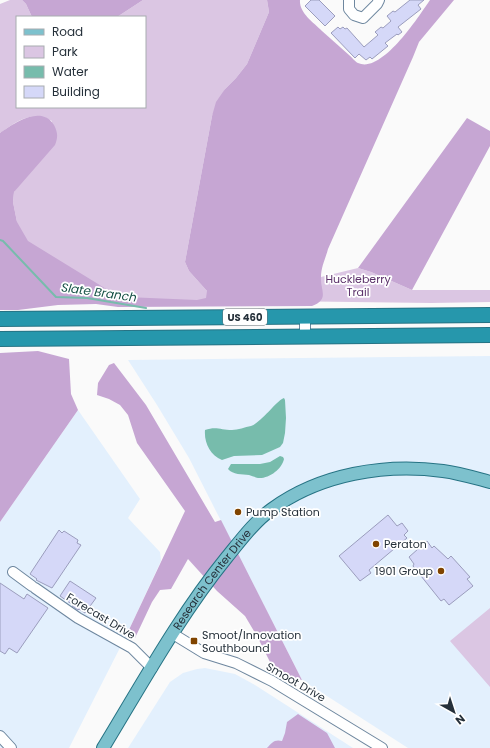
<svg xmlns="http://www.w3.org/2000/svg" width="490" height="748" font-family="Poppins,sans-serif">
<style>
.built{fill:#e3f0fd}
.green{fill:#dbc6e3}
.forest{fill:#c6a6d3}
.water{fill:#77bcac}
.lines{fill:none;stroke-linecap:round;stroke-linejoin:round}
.stream{stroke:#77bcac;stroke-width:2}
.building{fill:#d5d8f8;stroke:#9b9dbd}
.minor-casing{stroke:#6e879f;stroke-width:12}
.major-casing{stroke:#267384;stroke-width:14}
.highway-casing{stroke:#267384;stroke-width:16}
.minor{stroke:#fff;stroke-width:10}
.major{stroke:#7dc1cd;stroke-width:12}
.highway{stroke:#2697ac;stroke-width:14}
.poi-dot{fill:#804400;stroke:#fff;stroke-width:1.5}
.labels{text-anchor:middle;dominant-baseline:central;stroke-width:3.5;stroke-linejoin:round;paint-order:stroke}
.shield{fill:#fff;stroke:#666e75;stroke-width:1}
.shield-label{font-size:10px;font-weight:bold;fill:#25303a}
.park-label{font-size:11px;fill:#5b316a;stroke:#fff}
.poi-label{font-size:11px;fill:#25303a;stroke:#fff;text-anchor:start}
.street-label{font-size:11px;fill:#25303a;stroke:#fff}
.water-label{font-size:12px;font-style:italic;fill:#155045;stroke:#fff}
</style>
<rect width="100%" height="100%" fill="#fafafa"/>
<!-- built -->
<path class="built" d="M 490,356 L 490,748 L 408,748 L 302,680 L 189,458 L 157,405 L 128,360 Z
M 78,410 L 140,499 L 128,518 L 160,552 L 161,561 L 127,634 L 69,748 L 0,748 L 0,522 Z
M 205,668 L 235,674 L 255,685 L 353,748 L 128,748 L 170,682 L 183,673 L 197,669 Z"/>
<!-- green -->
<path class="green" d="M 10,0 L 22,0 L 26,4 L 32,17 L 17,17 L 17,107 L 145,107 L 145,17 L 117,17 L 143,0 L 267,0 L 269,12 L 247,64 L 236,78 L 225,89 L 212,116 L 185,262 L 189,271 L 207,291 L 321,277 L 358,268 L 371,272 L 412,290 L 490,290 L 490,302 L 431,303 L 197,300 L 129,302 L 99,290 L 0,229 L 0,209 L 17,222 L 13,202 L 14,192 L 52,121 C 30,110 18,121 0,133 L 0,4 Z
M 490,608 L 490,687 L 450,641 Z"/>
<!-- forest -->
<path class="forest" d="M 22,0 L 143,0 L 117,17 L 32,17 L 26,4 Z
M 267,0 L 300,0 C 299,13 313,22 322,31 C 331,39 340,47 349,55 C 352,57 355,62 358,63 C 382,74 419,16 430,0 L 454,0 L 419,42 L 413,57 L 328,249 C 326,257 321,267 321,277 C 320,290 330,299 312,306 L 118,307 L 96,304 L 58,305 L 18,310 L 0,310 L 0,133 C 13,124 41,104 54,125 C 58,133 58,137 55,145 L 14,192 L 13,202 L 17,222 L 28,241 L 116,295 L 126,297 L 197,300 L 206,298 L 207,291 L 189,271 L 185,262 L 212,116 L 216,102 L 225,89 L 236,78 L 247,64 L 269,12 Z
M 467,118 L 490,131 L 490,146 L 412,290 L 371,272 L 358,268 Z
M 38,351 L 69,359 L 71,394 L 78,410 L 0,522 L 0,353 Z
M 114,363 L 146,405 L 215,522 L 221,520 L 302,680 L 292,677 L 272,666 L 258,638 L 245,616 L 217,591 L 188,559 L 171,589 L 160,590 L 152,602 L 135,638 L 130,638 L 127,634 L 185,511 L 137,443 L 128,415 L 120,405 L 109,399 L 97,395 L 98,383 L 109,365 Z
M 298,714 L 327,733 L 335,748 L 267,748 C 272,743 274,739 282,741 L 285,733 L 287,722 Z"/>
<!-- water -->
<path class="water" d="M 284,398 L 285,400 L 286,418 L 285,433 L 283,443 L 280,447 L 262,455 L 234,456 L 222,460 C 210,455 204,443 205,430 C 216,426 221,430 232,430 C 238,430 245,427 251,426 C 262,422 278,399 284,398 Z
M 280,456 L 283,457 L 284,459 C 282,469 269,479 258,478 C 255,477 252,476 249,475 C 242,474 233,475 228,469 L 231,464 L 260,464 L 270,462 Z"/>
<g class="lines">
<!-- stream -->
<path class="stream" d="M 0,240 L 3,241 L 56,297 L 87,298 L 146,308"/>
</g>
<!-- building -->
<path class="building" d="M 311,0 L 319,0 L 335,16 L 325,26 L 305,6 Z
M 410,0 L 424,0 L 418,5 L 421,9 L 398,27 L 402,32 L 398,35 L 397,34 L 385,43 L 388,46 L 372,59 L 370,57 L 366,60 L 359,54 L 355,58 L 331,33 L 338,27 L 340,29 L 343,27 L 345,29 L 347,28 L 364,47 L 378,35 L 375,32 L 381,27 L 383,28 L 391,21 L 387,16 L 393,11 L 395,12 Z
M 388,515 L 397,526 L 402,523 L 408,531 L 404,535 L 407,538 L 369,570 L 371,573 L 360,581 L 339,556 Z
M 59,530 L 62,533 L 64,531 L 78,540 L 77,543 L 81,545 L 52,588 L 36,580 L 37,579 L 30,574 Z
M 427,541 L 432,548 L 434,546 L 448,559 L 451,556 L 470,577 L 467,579 L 473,586 L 449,605 L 444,599 L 441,601 L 413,566 L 414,564 L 409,557 Z
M 70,581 L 96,598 L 85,613 L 79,609 L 78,610 L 72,606 L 73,605 L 60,596 Z
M 0,583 L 24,599 L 27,594 L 48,608 L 17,653 L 9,648 L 5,654 L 0,651 Z"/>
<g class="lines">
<!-- minor casing -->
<g class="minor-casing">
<path id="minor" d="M 349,0 L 349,9 L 354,15 L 363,18 L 377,4 L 379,0
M 305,317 L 305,336
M 13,572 L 32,586
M 35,588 L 78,618 L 132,648 L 152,668
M 173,634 L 204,653 L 236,663 L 272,681 L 382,748
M 0,736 L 11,748"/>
</g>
<!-- major casing -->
<g class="major-casing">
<g id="major">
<path id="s1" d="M 103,748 C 142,684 179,616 227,557 C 241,540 254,522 272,509 C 320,474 385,463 443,471 C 459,473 475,478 490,482"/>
</g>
</g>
<!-- highway casing -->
<g class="highway-casing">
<path id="highway" d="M 0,319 L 490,315
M 0,339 L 490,335"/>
</g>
<!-- minor -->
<use href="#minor" class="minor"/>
<!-- major -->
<use href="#major" class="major"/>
<!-- highway -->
<use href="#highway" class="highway"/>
</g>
<!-- markers -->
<g class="poi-dot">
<circle cx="238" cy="512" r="4"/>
<circle cx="376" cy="544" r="4"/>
<circle cx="441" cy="571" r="4"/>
<rect x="190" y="637" width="8" height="8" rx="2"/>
</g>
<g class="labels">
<!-- shield labels -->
<rect class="shield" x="223" y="309" width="44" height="16" rx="3"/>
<g class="shield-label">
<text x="245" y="317">US 460</text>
</g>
<!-- park labels -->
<g class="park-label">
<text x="358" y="279">Huckleberry<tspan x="358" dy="13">Trail</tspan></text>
</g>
<!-- poi labels -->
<g class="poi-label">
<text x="246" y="512">Pump Station</text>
<text x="384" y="544">Peraton</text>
<text x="433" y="571" text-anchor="end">1901 Group</text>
<text x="202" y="635">Smoot/Innovation<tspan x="202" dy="13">Southbound</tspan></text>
</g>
<!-- street labels -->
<g class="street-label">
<text stroke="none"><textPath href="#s1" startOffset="201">Research Center Drive</textPath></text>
<text transform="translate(101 616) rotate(31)">Forecast Drive</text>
<text transform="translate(296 682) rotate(30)">Smoot Drive</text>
</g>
<!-- water labels -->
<g class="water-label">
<text transform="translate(99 292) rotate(8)">Slate Branch</text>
</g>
</g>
<!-- legend -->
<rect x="16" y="16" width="130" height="92" fill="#ffffff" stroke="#a8acb0"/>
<rect x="24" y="29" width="20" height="6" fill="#7dc1cd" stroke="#a8acb0"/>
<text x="52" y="36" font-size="12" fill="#25303a">Road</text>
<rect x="24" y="46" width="20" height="12" fill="#dbc6e3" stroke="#a8acb0"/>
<text x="52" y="56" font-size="12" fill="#25303a">Park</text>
<rect x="24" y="66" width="20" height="12" fill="#77bcac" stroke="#a8acb0"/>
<text x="52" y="76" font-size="12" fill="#25303a">Water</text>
<rect x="24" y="86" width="20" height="12" fill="#d5d8f8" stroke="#a8acb0"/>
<text x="52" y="96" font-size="12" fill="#25303a">Building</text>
<!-- north arrow -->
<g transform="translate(454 712) rotate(141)" stroke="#ffffff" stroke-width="3" paint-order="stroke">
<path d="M0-3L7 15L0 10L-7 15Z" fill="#25303a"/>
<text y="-6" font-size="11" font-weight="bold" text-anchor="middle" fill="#25303a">N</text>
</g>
</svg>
